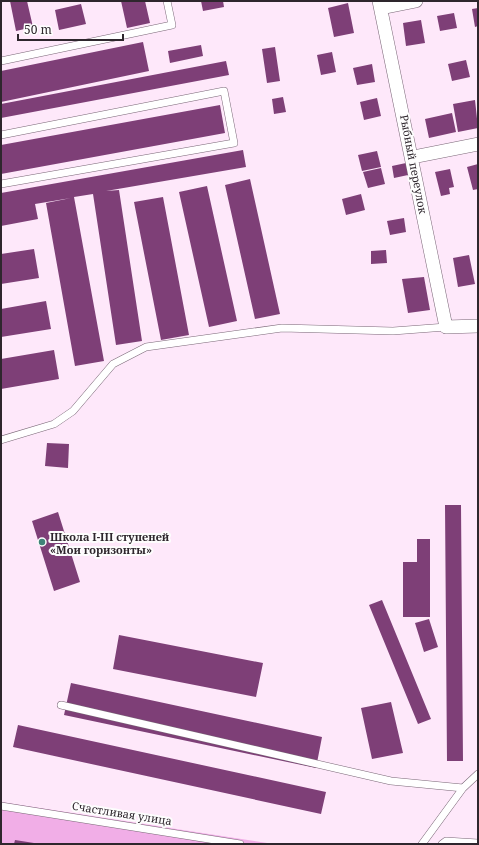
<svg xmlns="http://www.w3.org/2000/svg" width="479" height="845" font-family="'Noto Serif',serif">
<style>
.green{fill:#f1aee7}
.building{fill:#7e3f77}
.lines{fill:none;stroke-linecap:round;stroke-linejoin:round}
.lane-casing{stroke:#7a6777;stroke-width:8}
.street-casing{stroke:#7a6777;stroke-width:14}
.lane{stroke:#fff;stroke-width:7}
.street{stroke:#fff;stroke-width:13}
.poi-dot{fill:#3f8378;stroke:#fdfdfd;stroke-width:1.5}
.labels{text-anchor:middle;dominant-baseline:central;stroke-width:4;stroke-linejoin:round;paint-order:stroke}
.street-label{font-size:11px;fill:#2e262d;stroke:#fdfdfd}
.poi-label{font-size:11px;font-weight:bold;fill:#2e262d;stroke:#fdfdfd;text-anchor:start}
</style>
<rect width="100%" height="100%" fill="#fee8fa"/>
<!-- green -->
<path class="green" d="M 1,802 L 274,844 L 1,844 Z"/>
<!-- building -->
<path class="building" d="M 10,1 L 27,1 L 33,27 L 16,31 Z
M 121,1 L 145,1 L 150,23 L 127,28 Z
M 201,1 L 223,1 L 224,7 L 203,11 Z
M 348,3 L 354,33 L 334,37 L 328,8 Z
M 81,4 L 86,24 L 59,30 L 55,10 Z
M 478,8 L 478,26 L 475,27 L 472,9 Z
M 454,13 L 457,28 L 440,31 L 437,16 Z
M 421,20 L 425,43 L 406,46 L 403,23 Z
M 143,42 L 149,71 L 1,102 L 1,71 Z
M 201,45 L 203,56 L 170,63 L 168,51 Z
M 275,47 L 280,81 L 267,83 L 262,49 Z
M 332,52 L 336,72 L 321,75 L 317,55 Z
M 466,60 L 470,77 L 452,81 L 448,64 Z
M 226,61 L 229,75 L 1,118 L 1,104 Z
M 372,64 L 375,82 L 357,85 L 353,68 Z
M 283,97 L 286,112 L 274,114 L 272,99 Z
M 377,98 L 381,116 L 364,120 L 360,102 Z
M 475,100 L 478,128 L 458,132 L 453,104 Z
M 220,105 L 225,133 L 1,174 L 1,145 Z
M 452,113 L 456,132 L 429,138 L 425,119 Z
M 243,150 L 246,167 L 106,191 L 119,190 L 142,341 L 116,345 L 93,194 L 74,197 L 104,361 L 75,366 L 46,203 L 71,198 L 35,204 L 38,219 L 1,226 L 1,193 Z
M 377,151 L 381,167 L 362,171 L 358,155 Z
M 406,163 L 408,175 L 394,178 L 392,166 Z
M 478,164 L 478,189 L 473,190 L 467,167 Z
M 381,168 L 385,184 L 368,188 L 363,172 Z
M 450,169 L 454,187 L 449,188 L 450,194 L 441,196 L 435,172 Z
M 250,179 L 280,314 L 255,319 L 225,185 Z
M 207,186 L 237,321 L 209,327 L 179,192 Z
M 361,194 L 365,210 L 346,215 L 342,199 Z
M 163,197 L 189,335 L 161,340 L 134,202 Z
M 404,218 L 406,232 L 390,235 L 387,221 Z
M 34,249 L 39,278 L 1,284 L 1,254 Z
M 386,250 L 387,263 L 371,264 L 371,251 Z
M 469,255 L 475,284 L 458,287 L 453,258 Z
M 424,277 L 430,310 L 408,313 L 402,279 Z
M 46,301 L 51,329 L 1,337 L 1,309 Z
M 54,350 L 59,379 L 1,389 L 1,359 Z
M 47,443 L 69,444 L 68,468 L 45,466 Z
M 445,505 L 461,505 L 463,761 L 447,761 Z
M 58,512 L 80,582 L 54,591 L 32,521 Z
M 417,539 L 430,539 L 430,617 L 403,617 L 403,562 L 417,562 Z
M 382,600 L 431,719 L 418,724 L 369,605 Z
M 429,619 L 438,647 L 424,652 L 415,623 Z
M 119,635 L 263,663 L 256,697 L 113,669 Z
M 71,683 L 322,737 L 316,768 L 64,715 Z
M 391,702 L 403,753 L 372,759 L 361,708 Z
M 18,725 L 326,792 L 321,814 L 13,747 Z
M 15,840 L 34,843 L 34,844 L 14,844 Z"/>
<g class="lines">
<!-- lane casing -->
<g class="lane-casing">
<path id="lane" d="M 1,61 L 172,25 L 167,1
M 1,135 L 224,91 L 234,143 L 1,184
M 1,440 L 54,424 L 73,411 L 113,364 L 146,347 L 282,328 L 393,331 L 446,327
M 61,705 L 391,781 L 463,788 L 478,774
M 1,806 L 240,844
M 422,844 L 463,788
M 442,844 L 446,841 L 478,843"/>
</g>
<!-- street casing -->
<g class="street-casing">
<path id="street" d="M 379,1 L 446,327 L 478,326
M 381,8 L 416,1
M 413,157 L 478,144"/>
</g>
<!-- lane -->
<use href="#lane" class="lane"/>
<!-- street -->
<use href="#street" class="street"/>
</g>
<!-- markers -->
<circle class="poi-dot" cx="42" cy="542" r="4"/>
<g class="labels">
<!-- street labels -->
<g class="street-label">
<text transform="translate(414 164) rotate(79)">Рыбный переулок</text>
<text transform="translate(122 813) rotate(9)">Счастливая улица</text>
</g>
<!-- poi labels -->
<g class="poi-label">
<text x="50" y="536">Школа I-III ступеней<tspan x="50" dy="13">«Мои горизонты»</tspan></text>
</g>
</g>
<!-- border -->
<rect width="479" height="845" fill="none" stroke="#2e262d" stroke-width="4"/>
<!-- scale -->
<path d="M18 34v6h105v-6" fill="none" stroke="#2e262d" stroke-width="2"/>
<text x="24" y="34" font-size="12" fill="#2e262d" stroke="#fdfdfd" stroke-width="3" paint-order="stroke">50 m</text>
</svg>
